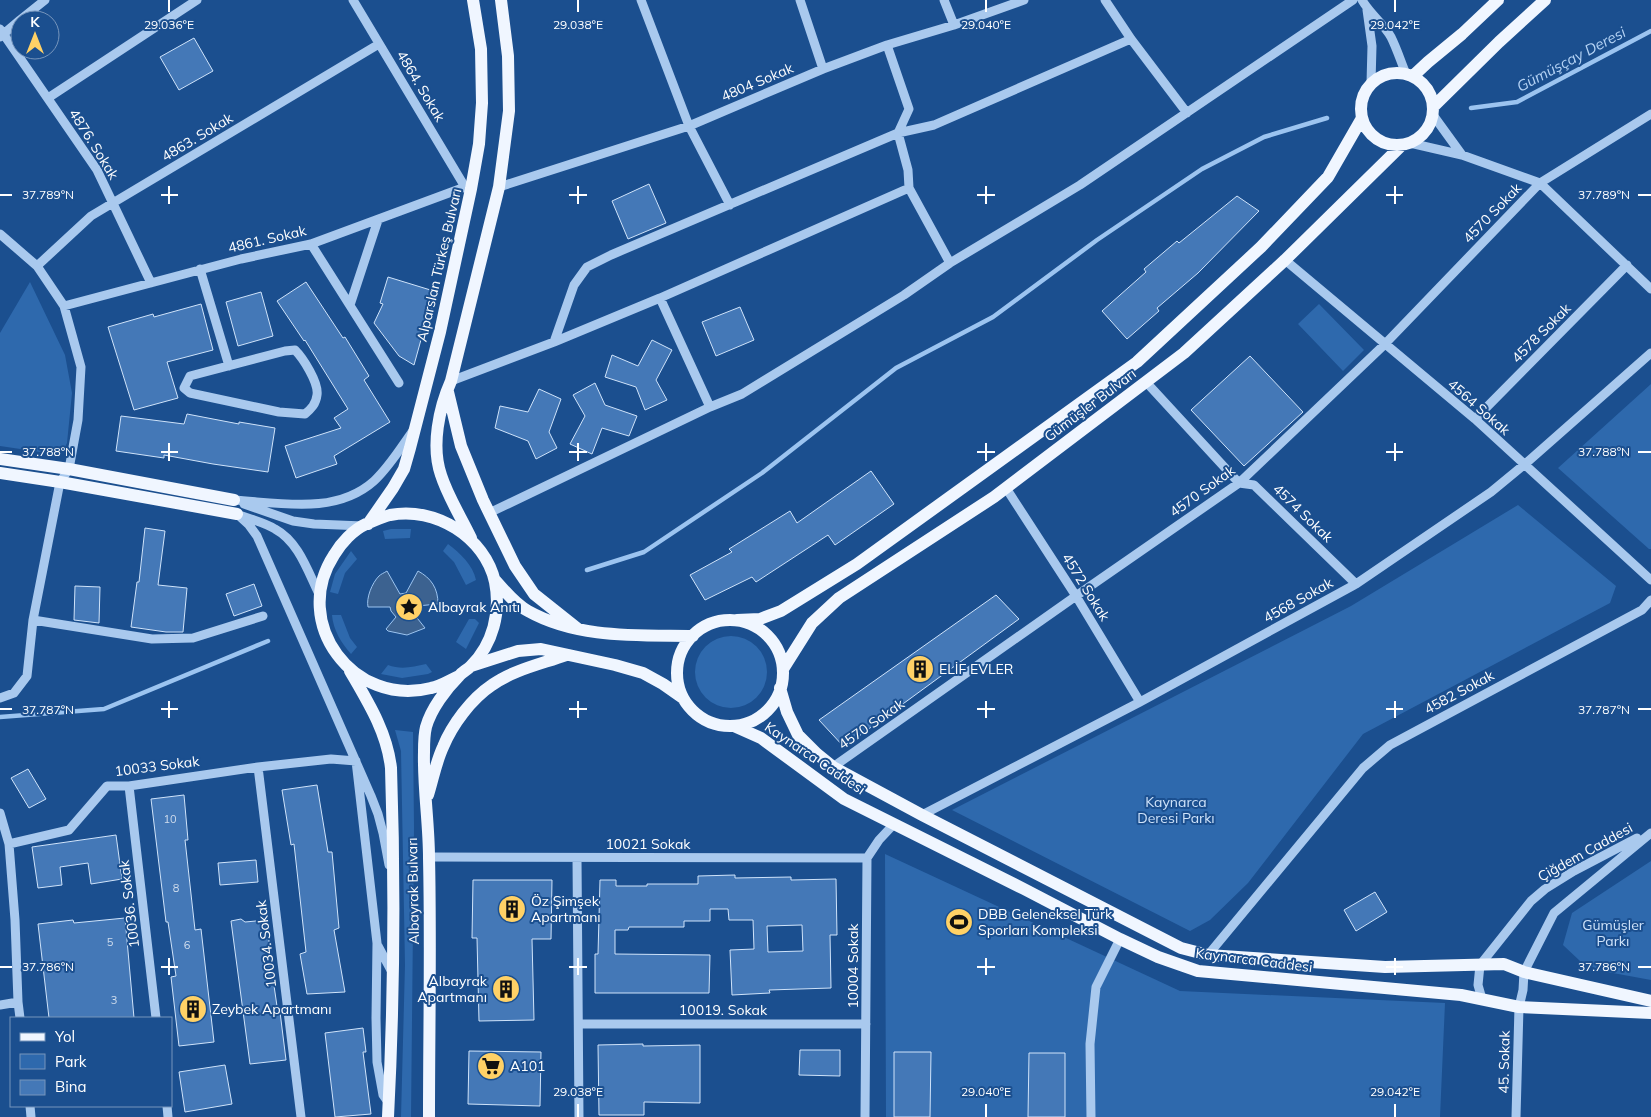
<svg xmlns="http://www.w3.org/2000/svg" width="1651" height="1117" font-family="Mulish,sans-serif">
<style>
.green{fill:#2e69ad}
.water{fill:#3c6290;stroke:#9cc4f0}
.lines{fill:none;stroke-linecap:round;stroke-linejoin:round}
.stream{stroke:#9cc4f0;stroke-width:4.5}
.building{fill:#4478b7;stroke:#cfe3fa;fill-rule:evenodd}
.minor{stroke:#a9c9ee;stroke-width:9}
.major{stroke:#f0f6ff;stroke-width:12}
.ticks{fill:none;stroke:#fff;stroke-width:2}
.labels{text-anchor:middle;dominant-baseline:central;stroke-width:4;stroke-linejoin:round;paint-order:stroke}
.number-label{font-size:11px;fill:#d0dded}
.street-label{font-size:14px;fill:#fff;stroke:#1b4f8f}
.poi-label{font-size:14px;fill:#fff;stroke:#1b4f8f;text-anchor:start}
.park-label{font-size:14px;fill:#cfe3fa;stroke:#1b4f8f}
.water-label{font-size:15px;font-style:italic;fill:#b5d3f5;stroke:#1b4f8f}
.ticks-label{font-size:12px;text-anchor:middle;fill:#fff;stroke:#1b4f8f;stroke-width:4;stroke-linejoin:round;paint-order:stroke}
</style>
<rect width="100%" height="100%" fill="#1b4f8f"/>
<!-- green -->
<path class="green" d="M 30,282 L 65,355 L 72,393 L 67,443 L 61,455 L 0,446 L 0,333 Z
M 1319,304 L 1364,350 L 1343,371 L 1298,324 Z
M 1651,384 L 1651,549 L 1649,549 L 1558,468 Z
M 1518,505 L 1616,586 L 1610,603 L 1363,734 L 1248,883 L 1210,920 L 1190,931 L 952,810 L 1351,606 Z
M 391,529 L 411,529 L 410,538 L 385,539 L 383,531 Z
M 448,544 C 460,553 473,565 476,580 L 466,585 L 454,562 L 443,551 Z
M 351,551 L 357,559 L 345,573 L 338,594 L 330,592 L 335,574 Z
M 332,615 L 341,615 L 350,638 L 357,647 L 351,654 C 342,644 333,630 332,615 Z
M 469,619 L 475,619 L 479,623 L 466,649 L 456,642 Z
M695 672a36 36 0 1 1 72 0a36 36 0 1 1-72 0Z
M 426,664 L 432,672 L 428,674 L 402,678 L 381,674 L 388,665 C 401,670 413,667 426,664 Z
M 395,730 L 413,732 L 414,827 L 411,1117 L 401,1117 L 405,965 L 401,751 Z
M 885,854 L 1180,991 L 1445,1003 L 1440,1117 L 886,1117 Z
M 1651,861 L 1651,980 L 1602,971 L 1580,961 L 1563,945 L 1572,913 Z"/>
<!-- water -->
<path class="water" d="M 387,571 L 400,594 L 406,593 L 418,571 C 431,578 438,588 438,604 L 417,606 L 414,614 L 425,628 L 407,635 L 388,631 L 386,629 L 396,617 L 391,611 L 390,607 L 368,607 C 366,598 372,583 379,576 C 381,574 384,573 387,571 Z"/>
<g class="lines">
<!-- stream -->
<path class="stream" d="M 1471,108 L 1517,102 L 1651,31
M 587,570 L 644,552 L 762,473 L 896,368 L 993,317 L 1097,240 L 1202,169 L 1264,137 L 1327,118
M 0,717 L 104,709 L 268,641"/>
</g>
<!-- building -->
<path class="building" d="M 194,38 L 213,71 L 179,90 L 160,57 Z
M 649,184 L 666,223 L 628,239 L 612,201 Z
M 1237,196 L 1259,211 L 1198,273 L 1157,308 L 1159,311 L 1127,339 L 1102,311 L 1146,272 L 1144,269 L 1177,241 L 1179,243 Z
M 388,277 L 437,292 L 429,319 L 427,318 L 414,365 L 399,356 L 374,323 L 383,304 L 380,303 Z
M 306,282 L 343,338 L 345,337 L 369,376 L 364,380 L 390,422 L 334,456 L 337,464 L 296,478 L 285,446 L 341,428 L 334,418 L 348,409 L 305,340 L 304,341 L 277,301 Z
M 261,292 L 273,336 L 238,346 L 226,302 Z
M 201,304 L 213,350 L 167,362 L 178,398 L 134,410 L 108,327 L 153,314 L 154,317 Z
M 740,307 L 754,340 L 716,356 L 702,322 Z
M 652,340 L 672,350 L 656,380 L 667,400 L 645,410 L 636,387 L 605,377 L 612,355 L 638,366 Z
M 1250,356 L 1303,412 L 1244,466 L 1191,410 Z
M 595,383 L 605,405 L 637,416 L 629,436 L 602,428 L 592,454 L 570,444 L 585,416 L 573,395 Z
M 539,389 L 561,399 L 549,432 L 557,448 L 536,459 L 528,441 L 495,428 L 500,406 L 528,412 Z
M 187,414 L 239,424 L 239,422 L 275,428 L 268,472 L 213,464 L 164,455 L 164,458 L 116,451 L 121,416 L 184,424 Z
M 871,471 L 894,504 L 835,545 L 828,535 L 756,582 L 752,577 L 705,600 L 690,575 L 732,552 L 729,549 L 790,511 L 797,523 Z
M 145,528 L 165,531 L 158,585 L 187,588 L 183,632 L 166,632 L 131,627 L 137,582 L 139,582 Z
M 254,584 L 262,606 L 234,616 L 226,594 Z
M 75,586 L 100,587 L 99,623 L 74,620 Z
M 996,595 L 1019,619 L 844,747 L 819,720 Z
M 28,769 L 46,799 L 29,808 L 11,778 Z
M 317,785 L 328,852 L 332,852 L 339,928 L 334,930 L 345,992 L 307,994 L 300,954 L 306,952 L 294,844 L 291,845 L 282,790 Z
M 184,795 L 188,840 L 185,840 L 195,930 L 201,929 L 214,1042 L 179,1046 L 171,977 L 176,976 L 168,922 L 166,922 L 151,799 Z
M 116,835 L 122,879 L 91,884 L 88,863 L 60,867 L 62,885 L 38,888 L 32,847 Z
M 256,860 L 258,882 L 220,885 L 218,863 Z
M 735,875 L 735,878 L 791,877 L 791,880 L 836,879 L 837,935 L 830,935 L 831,988 L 769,990 L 770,993 L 732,995 L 730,950 L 754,949 L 753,920 L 729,920 L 728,909 L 710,909 L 710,921 L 684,921 L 684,927 L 629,927 L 628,930 L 615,930 L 615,954 L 710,955 L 709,993 L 595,993 L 595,954 L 598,954 L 600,880 L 616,880 L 616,886 L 647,886 L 647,884 L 698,884 L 698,876 ZM 802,925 L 803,951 L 768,952 L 767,926 Z
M 473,880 L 552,880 L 551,939 L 532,939 L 534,1020 L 479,1021 L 477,938 L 472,938 Z
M 1375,892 L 1387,912 L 1356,931 L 1344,910 Z
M 125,918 L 134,1018 L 49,1018 L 38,924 L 73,920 L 74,923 Z
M 241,919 L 245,922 L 267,920 L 272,972 L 278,1013 L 280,1012 L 286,1060 L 250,1064 L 231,921 Z
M 363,1028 L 366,1052 L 363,1052 L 371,1114 L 335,1117 L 325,1033 Z
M 643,1044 L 643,1046 L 700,1045 L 700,1103 L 644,1102 L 644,1115 L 599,1115 L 598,1045 Z
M 800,1050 L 840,1050 L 840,1076 L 799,1075 Z
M 469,1051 L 541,1052 L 540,1106 L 468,1104 Z
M 894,1052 L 931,1052 L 930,1117 L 894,1117 Z
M 1029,1053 L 1065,1053 L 1065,1117 L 1028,1117 Z
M 225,1065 L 232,1104 L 185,1112 L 179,1072 Z"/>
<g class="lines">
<!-- minor -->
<path class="minor" d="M 353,0 L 465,187
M 641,0 L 689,126 L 730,205
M 800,0 L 823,69
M 944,0 L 954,25
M 1105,0 L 1131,39 L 1187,113
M 1362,0 C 1370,14 1383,23 1391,37 C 1397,49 1401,62 1406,74
M 1367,10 L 1372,46 L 1371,83
M 20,20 L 45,0
M 0,29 L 97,170 L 151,283
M 0,37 L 20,20
M 48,98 L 197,0
M 1433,115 L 1462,155
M 1410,143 L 1462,155 L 1540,183 L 1651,289
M 499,187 L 689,126 L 823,69 L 887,45 L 954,25 L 1024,0
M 909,188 L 950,263
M 0,234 L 37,266 L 64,306 L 81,367 L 78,420 L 69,469 L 60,482 L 33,620 L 27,676 L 14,693 L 0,698
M 311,244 L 399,383
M 1285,260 L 1475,419 L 1651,580
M 37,266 L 91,216 L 379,44
M 200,269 L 229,366
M 660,298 L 710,407
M 350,305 L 378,220
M 64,306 L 241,259 L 311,244 L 465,187 L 471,189
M 554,342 L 574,285 L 587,267 L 611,255 L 898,133 L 934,125 L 1131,39
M 295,350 C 303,358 319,383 317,395 C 316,404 311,409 305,414 L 279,412 L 190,393 L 184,388 L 190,376 L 285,351 Z
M 451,381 L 554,342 L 660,298 L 909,188 L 908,170 L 898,133 L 909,109 L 887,45
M 1146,382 L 1239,483 L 1254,485 L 1356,584
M 1475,419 L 1627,265
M 1006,488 L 1076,596 L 1140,702
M 234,500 C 281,503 336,515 374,481 C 389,467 400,449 412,432
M 244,504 L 293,521 L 314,524 L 363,526
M 489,513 L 710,407 L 742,394 L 904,295 L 950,263 L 1080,185 L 1353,0
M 237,514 L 249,525 L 257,536 L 371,796 L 378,814 L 383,833 L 389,865
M 242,516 C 253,520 265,523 275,529 C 299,542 308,572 319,594
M 33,620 L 152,639 L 193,638 L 263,616
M 258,767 L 301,1117
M 833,767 L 1076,596 L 1239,483 L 1384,345 L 1540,183 L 1651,114
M 129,786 L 156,1018
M 0,813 L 9,844
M 922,815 L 1140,702 L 1356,584 L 1491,492 L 1525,464 L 1651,353
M 429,857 L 867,858
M 577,858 L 579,1117
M 378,946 L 392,972
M 1208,955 L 1363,768 L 1390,745 L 1642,610 L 1651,600
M 1482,999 L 1478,985 L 1480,965 L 1531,901 L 1545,889 L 1574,871 L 1637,838
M 18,1002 L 20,1018
M 0,1005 L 18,1002 L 15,920 L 9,844 L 69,830 L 107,786 L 129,786 L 258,767 L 331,759 L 356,761 L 377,943 L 376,1018 L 377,1062 L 383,1095 L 388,1102
M 579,1024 L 866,1024
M 30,1106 L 31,1117
M 167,1106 L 168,1117
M 865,1117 L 867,858 L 879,840 L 894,824
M 1091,1117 L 1090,1044 L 1096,987 L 1120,939
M 1516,1117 L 1519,1007 L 1523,990 L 1524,972 L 1554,913 L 1651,833"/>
<!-- major -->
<path class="major" d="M1361 109a36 36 0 1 1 72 0a36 36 0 1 1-72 0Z
M 1413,76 L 1428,62 L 1462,34 L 1498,0
M 1433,107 L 1499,42 L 1545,0
M 448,392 L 461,446 L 483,500 L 515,566 L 534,594 L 578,629
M 0,459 L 69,469 L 234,500
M 0,473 L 60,482 L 237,514
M 368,524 L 393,488 L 404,469 L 410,448 L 440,332 L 471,189 L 479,144 L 482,103 L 481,49 L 473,0
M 471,538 C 461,517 448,497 441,475 C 431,446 439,408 451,381 L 499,187 L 509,111 L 508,56 L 501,0
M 495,580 C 505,591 515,604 528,611 C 578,639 638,635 693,636
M 737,620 L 760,619 L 781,611 L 857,564 L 1137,362 L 1261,247 L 1328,177 L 1362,118
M677 673a53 53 0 1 1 106 0a53 53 0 1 1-106 0Z
M 471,666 L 518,651 L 541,649 L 615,665 L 643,673 L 663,684 L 683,698
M 783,669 L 812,623 L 839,598 L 994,497 L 1184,353 L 1285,260 L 1402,145
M 350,671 C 368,702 387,732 391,768 C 395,884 394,1001 388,1117
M 780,688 L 787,712 L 798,735 L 817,754 L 833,767 L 922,815 L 1181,948 L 1208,955 L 1385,967 L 1504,964 L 1524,972 L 1651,1001
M 734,726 L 761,738 L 844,799 L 1024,889 L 1120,939 L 1158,957 L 1198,971 L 1461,995 L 1519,1007 L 1651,1013
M 428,795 C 433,779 436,762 443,747 C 452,725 471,699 492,685 C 513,670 541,664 566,655
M 429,1117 C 429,1031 431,944 429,858 C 429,823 423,787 424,752 C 424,744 424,735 426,727 C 431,709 446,689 459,676 C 462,672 467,670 471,666 C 493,644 501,612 495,582 C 485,537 435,506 390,515 C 382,517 374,521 366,524 C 353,530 341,543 334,555 C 290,623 354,708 431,688 C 441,686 450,680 459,676"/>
</g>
<!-- ticks -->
<path class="ticks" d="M 169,0 L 169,12M 578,0 L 578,12M 986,0 L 986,12M 1395,0 L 1395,12M 169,186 L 169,204M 578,186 L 578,204M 986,186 L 986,204M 1395,186 L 1395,204M 0,195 L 12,195M 161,195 L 178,195M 569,195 L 587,195M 977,195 L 995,195M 1386,195 L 1403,195M 1638,195 L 1651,195M 169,443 L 169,461M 578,443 L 578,461M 986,443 L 986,461M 1395,443 L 1395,461M 0,452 L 12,452M 161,452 L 178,452M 569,452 L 587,452M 977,452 L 995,452M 1386,452 L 1403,452M 1638,452 L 1651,452M 169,701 L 169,718M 578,701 L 578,718M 986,701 L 986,718M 1395,701 L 1395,718M 0,709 L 12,709M 161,709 L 178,709M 569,709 L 587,709M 977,709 L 995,709M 1386,709 L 1403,709M 1638,709 L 1651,709M 169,958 L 169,975M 578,958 L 578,975M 986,958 L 986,975M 1395,958 L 1395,975M 0,967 L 12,967M 161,967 L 178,967M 569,967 L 587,967M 977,967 L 995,967M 1386,967 L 1403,967M 1638,967 L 1651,967M 578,1104 L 578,1117M 986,1104 L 986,1117M 1395,1104 L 1395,1117"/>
<!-- icons -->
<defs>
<g id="sight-disc" transform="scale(1.4375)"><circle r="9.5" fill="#ffd166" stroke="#1b4f8f"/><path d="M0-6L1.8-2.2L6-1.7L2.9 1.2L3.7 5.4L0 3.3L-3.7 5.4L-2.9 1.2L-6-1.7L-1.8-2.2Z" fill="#111"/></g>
<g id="building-disc" transform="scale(1.4375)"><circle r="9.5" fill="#ffd166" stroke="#1b4f8f"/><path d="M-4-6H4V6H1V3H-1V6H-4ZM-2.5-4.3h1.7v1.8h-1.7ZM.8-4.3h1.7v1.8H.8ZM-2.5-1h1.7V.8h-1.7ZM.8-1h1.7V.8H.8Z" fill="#111"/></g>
<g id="stadium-disc" transform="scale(1.4375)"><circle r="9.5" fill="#ffd166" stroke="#1b4f8f"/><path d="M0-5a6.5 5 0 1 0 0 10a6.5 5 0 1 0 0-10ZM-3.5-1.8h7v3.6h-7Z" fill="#111"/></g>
<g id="supermarket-disc" transform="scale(1.4375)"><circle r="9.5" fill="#ffd166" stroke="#1b4f8f"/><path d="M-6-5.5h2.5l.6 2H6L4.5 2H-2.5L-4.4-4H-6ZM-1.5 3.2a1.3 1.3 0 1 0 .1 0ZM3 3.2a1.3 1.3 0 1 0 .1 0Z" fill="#111"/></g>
</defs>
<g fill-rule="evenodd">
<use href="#sight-disc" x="409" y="607"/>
<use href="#building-disc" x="920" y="669"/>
<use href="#building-disc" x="512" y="909"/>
<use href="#stadium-disc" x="959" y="922"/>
<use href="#building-disc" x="506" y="989"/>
<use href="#building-disc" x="193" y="1009"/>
<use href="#supermarket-disc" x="491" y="1066"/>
</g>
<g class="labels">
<!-- number labels -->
<g class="number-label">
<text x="170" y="819">10</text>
<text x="176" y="888">8</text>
<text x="110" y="942">5</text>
<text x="187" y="945">6</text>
<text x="114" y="1000">3</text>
</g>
<!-- street labels -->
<g class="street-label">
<text transform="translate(757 82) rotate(-23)">4804 Sokak</text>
<text transform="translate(421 86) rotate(59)">4864. Sokak</text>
<text transform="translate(197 137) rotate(-31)">4863. Sokak</text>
<text transform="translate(94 144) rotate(58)">4876. Sokak</text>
<text transform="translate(1492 213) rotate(-46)">4570 Sokak</text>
<text transform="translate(267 239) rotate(-13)">4861. Sokak</text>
<text transform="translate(439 265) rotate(-77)">Alparslan Türkeş Bulvarı</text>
<text transform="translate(1541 333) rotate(-45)">4578 Sokak</text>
<text transform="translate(1090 405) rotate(-37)">Gümüşler Bulvarı</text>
<text transform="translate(1479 407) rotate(41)">4564 Sokak</text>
<text transform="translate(1202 491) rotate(-36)">4570 Sokak</text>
<text transform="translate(1303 513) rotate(44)">4574 Sokak</text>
<text transform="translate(1086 587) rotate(58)">4572 Sokak</text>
<text transform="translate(1298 600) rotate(-29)">4568 Sokak</text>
<text transform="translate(1459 692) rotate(-28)">4582 Sokak</text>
<text transform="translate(871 724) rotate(-35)">4570 Sokak</text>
<text transform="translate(815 758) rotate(34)">Kaynarca Caddesi</text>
<text transform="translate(157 766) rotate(-7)">10033 Sokak</text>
<text x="648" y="844">10021 Sokak</text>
<text transform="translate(1585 852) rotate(-29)">Çiğdem Caddesi</text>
<text transform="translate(413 891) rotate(-91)">Albayrak Bulvarı</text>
<text transform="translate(129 904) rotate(-97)">10036. Sokak</text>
<text transform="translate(266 944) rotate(-97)">10034. Sokak</text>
<text transform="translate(1254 960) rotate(7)">Kaynarca Caddesi</text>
<text transform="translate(853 966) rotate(-90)">10004 Sokak</text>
<text x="723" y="1010">10019. Sokak</text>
<text transform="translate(1504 1062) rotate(-89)">45. Sokak</text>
</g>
<!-- poi labels -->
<g class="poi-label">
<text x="428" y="607">Albayrak Anıtı</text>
<text x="939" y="669">ELİF EVLER</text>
<text x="531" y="901">Öz Şimşek<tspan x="531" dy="16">Apartmanı</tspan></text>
<text x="978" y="914">DBB Geleneksel Türk<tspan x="978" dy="16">Sporları Kompleksi</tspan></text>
<text x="487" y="981" text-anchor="end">Albayrak<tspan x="487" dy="16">Apartmanı</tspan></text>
<text x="212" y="1009">Zeybek Apartmanı</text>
<text x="510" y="1066">A101</text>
</g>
<!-- park labels -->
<g class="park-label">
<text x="1176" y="802">Kaynarca<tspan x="1176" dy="16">Deresi Parkı</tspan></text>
<text x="1613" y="925">Gümüşler<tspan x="1613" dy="16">Parkı</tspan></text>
</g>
<!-- water labels -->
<g class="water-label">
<text transform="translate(1571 59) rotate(-28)">Gümüşçay Deresi</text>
</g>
</g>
<g class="ticks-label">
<text x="169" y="29">29.036°E</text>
<text x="578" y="29">29.038°E</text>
<text x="986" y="29">29.040°E</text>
<text x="1395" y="29">29.042°E</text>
<text x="48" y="199">37.789°N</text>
<text x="1604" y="199">37.789°N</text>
<text x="48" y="456">37.788°N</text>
<text x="1604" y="456">37.788°N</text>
<text x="48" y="714">37.787°N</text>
<text x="1604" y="714">37.787°N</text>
<text x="48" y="971">37.786°N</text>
<text x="1604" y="971">37.786°N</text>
<text x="578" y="1096">29.038°E</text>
<text x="986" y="1096">29.040°E</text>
<text x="1395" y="1096">29.042°E</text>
</g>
<!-- legend -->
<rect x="10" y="1017" width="162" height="90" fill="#1b4f8f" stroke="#7695bc"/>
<rect x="20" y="1033" width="25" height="8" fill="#f0f6ff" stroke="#7695bc"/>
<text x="55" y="1042" font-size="15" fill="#ffffff">Yol</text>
<rect x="20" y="1054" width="25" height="15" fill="#2e69ad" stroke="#7695bc"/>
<text x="55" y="1067" font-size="15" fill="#ffffff">Park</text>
<rect x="20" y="1080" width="25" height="15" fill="#4478b7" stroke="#7695bc"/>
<text x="55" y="1092" font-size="15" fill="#ffffff">Bina</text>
<!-- north arrow -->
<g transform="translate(35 35)"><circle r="24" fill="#1b4f8f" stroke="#7695bc"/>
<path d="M0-4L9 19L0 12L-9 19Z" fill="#ffd166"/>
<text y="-8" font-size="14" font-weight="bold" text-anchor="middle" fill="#ffffff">K</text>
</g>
</svg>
